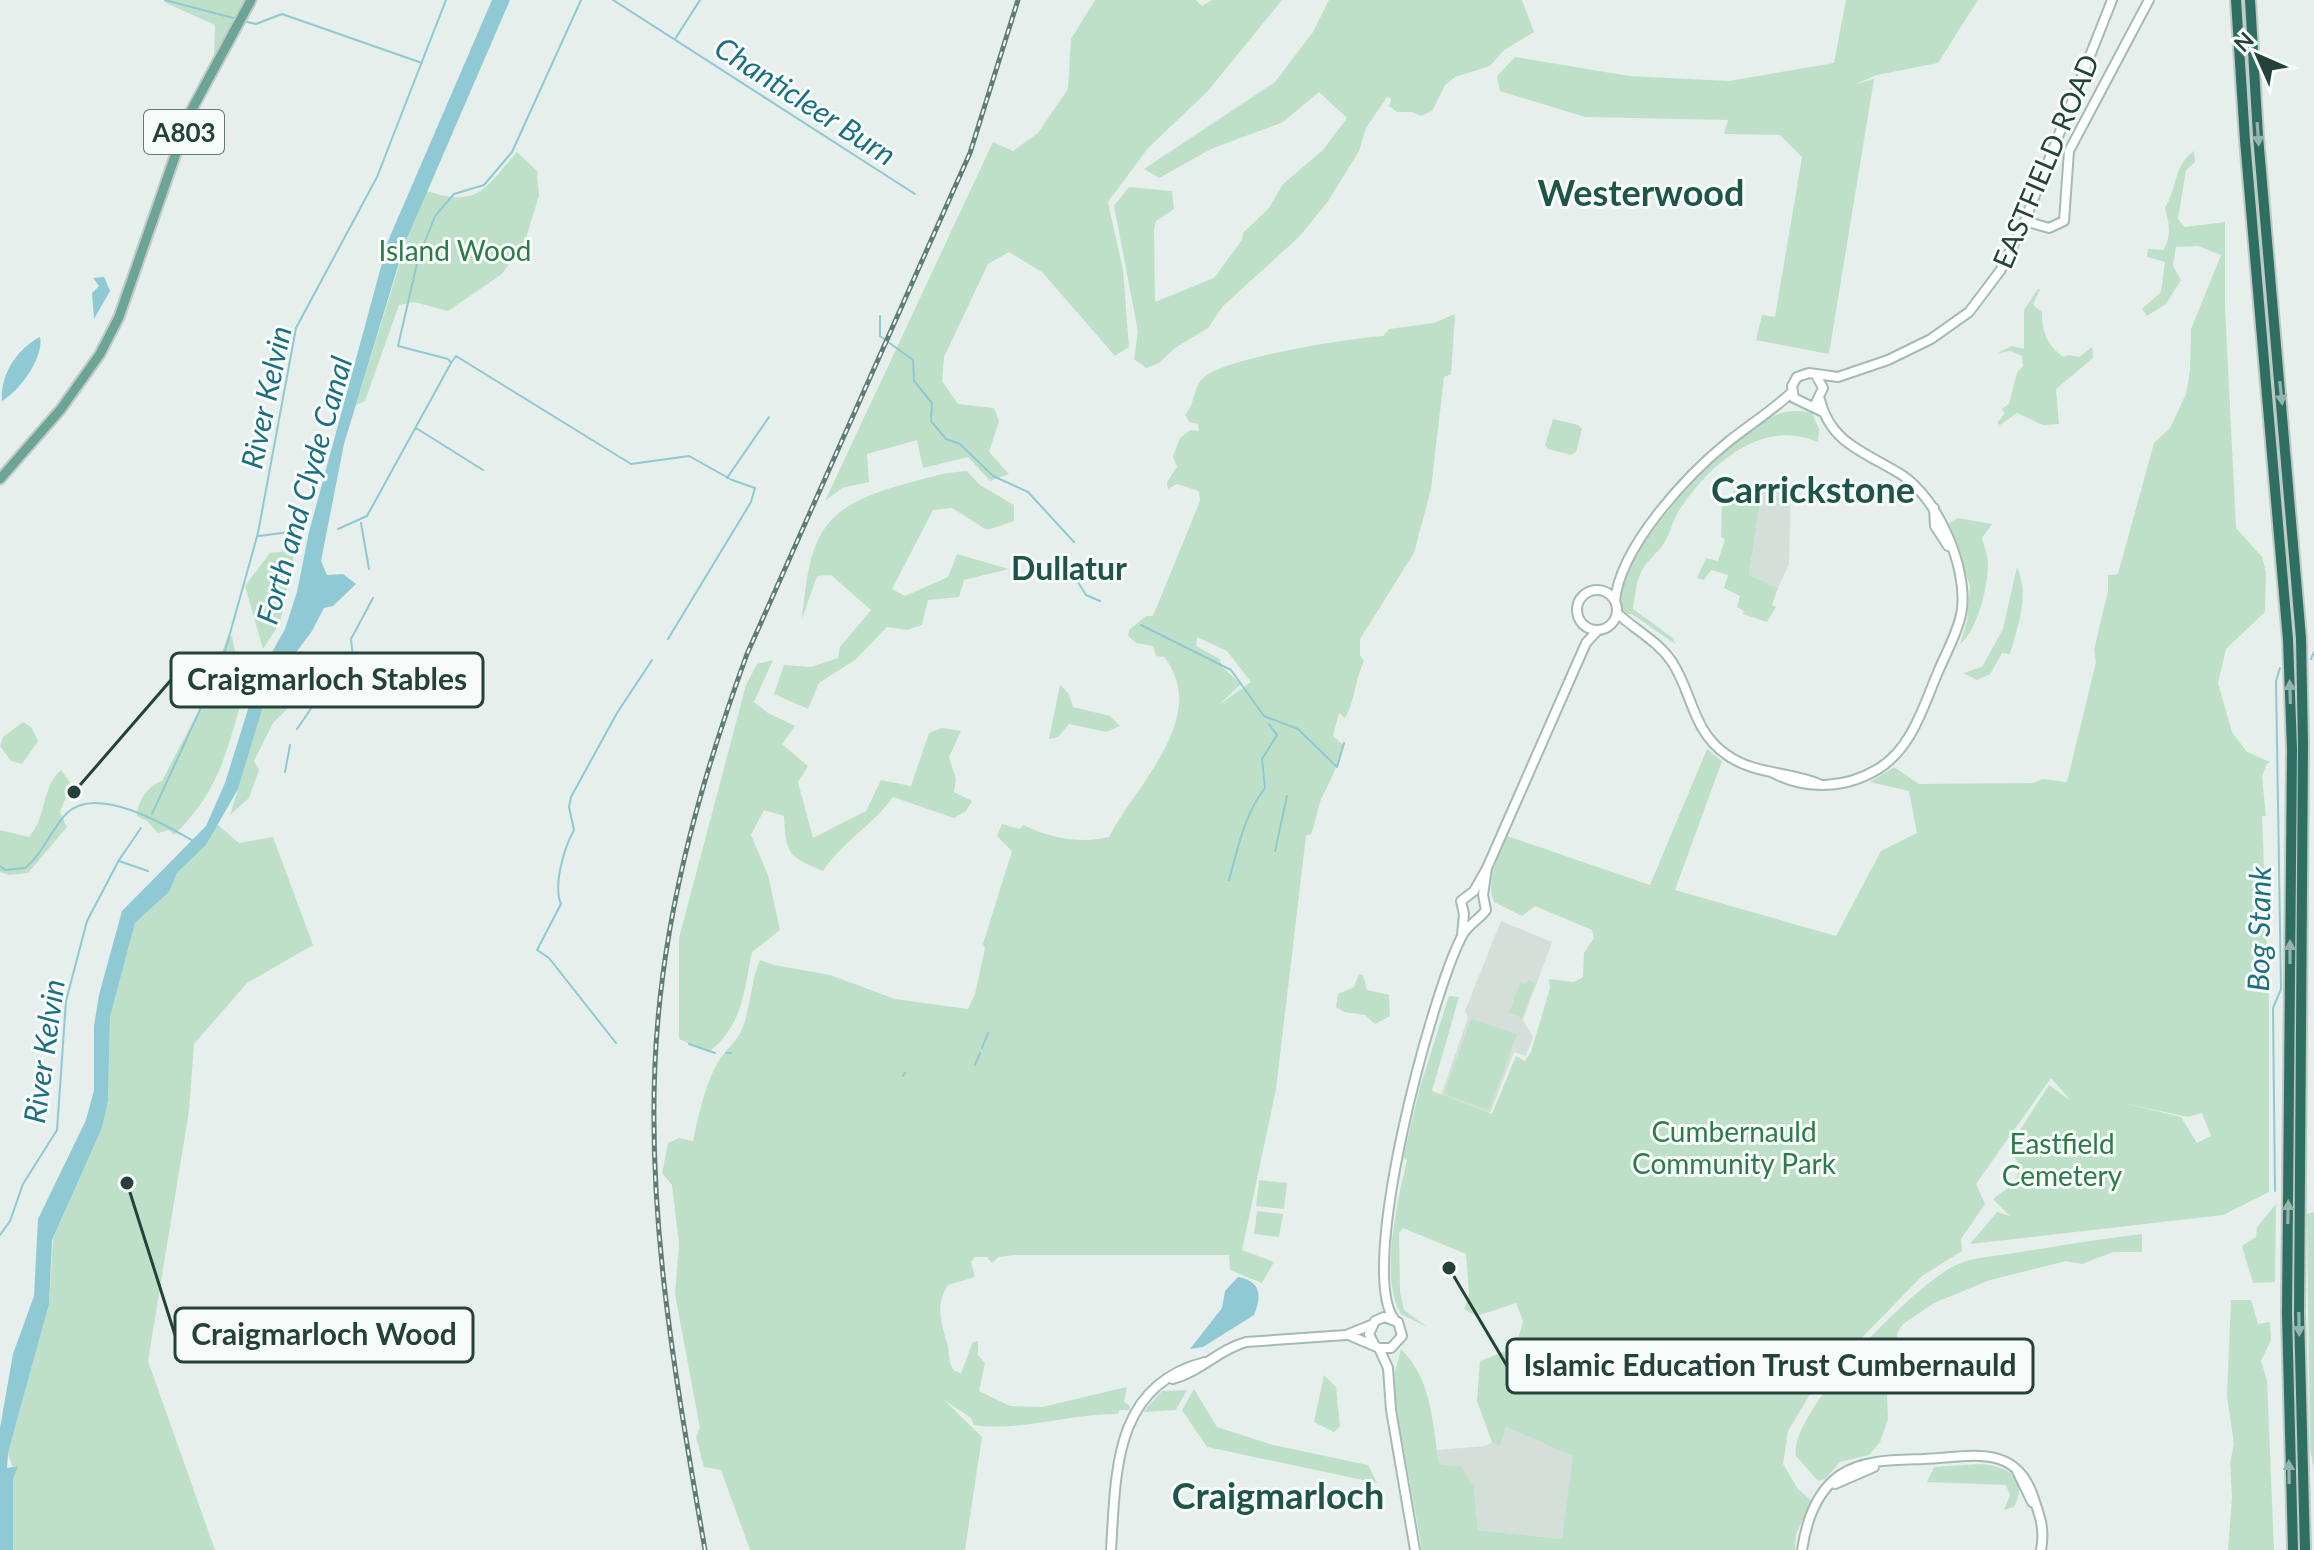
<svg xmlns="http://www.w3.org/2000/svg" width="2314" height="1550" font-family="Lato,sans-serif">
<style>
.built{fill:#d4dfda}
.green{fill:#bfe0c8;fill-rule:evenodd}
.water{fill:#8ec9d4}
.lines{fill:none;stroke-linecap:round;stroke-linejoin:round}
.stream{stroke:#8ec9d4;stroke-width:2}
.secondary-casing{stroke:#a4bbb3;stroke-width:12}
.primary-casing{stroke:#c2cac8;stroke-width:13}
.highway-casing{stroke:#c2cac8;stroke-width:14}
.secondary{stroke:#fff;stroke-width:8}
.primary{stroke:#6aa596;stroke-width:9}
.highway{stroke:#2f6f62;stroke-width:10}
.rail-casing{stroke:#5f7d75;stroke-width:5}
.rail{stroke:#f7fbf9;stroke-width:2;stroke-dasharray:6;stroke-linecap:butt}
.oneway{fill:#93b5ae}
.labels{text-anchor:middle;dominant-baseline:central;stroke-width:6;stroke-linejoin:round;paint-order:stroke}
.shield{fill:#f7fbf9;stroke:#637a73;stroke-width:2}
.shield-label{font-size:26px;font-weight:bold;fill:#24423a}
.street-label{font-size:28px;fill:#24423a;stroke:#f7fbf9}
.park-label{font-size:28px;fill:#2d7a4b;stroke:#f7fbf9}
.water-label{font-size:30px;font-style:italic;fill:#1c6f80;stroke:#f7fbf9}
.quarter-label{font-size:32px;font-weight:bold;fill:#1f5548;stroke:#f7fbf9}
.district-label{font-size:36px;font-weight:bold;fill:#1f5548;stroke:#f7fbf9}
.leader{fill:none;stroke:#24423a;stroke-width:3}
.callout-dot{fill:#24423a;stroke:#f7fbf9;stroke-width:3}
.callout{fill:#f7fbf9;stroke:#24423a;stroke-width:3}
.callout-label{font-size:30px;text-anchor:middle;font-weight:bold;fill:#24423a}
</style>
<rect width="100%" height="100%" fill="#e6efeb"/>
<!-- built -->
<path class="built" d="M 1763,484 L 1791,488 L 1789,564 L 1778,588 L 1749,575 Z
M 1501,921 L 1552,942 L 1523,1020 L 1533,1037 L 1526,1056 L 1514,1052 L 1490,1113 L 1441,1095 L 1468,1018 L 1465,1011 Z
M 1506,1427 L 1574,1456 L 1562,1539 L 1478,1530 L 1474,1487 L 1439,1464 L 1437,1450 L 1485,1446 L 1492,1442 L 1500,1445 Z"/>
<!-- green -->
<path class="green" d="M 168,0 L 245,0 L 214,56 L 215,25 L 164,2 Z
M 1095,0 L 1196,0 L 1202,6 L 1212,0 L 1282,0 L 1207,92 L 1148,148 L 1108,202 L 1123,270 L 1129,347 L 1115,356 L 1042,272 L 1009,252 L 988,264 L 944,357 L 942,381 L 958,404 L 994,408 L 999,421 L 989,452 L 1009,474 L 990,481 L 968,457 L 923,468 L 917,440 L 867,454 L 869,482 L 842,488 L 825,501 L 993,142 L 1013,151 L 1038,133 L 1068,89 L 1071,39 Z
M 1329,0 L 1522,0 L 1534,32 L 1504,50 L 1490,66 L 1455,77 L 1445,85 L 1432,111 L 1421,116 L 1412,112 L 1397,112 L 1389,106 L 1391,99 L 1387,97 L 1366,128 L 1359,151 L 1329,200 L 1299,237 L 1223,306 L 1208,328 L 1175,348 L 1159,363 L 1146,368 L 1134,359 L 1138,331 L 1114,206 L 1129,187 L 1172,191 L 1174,209 L 1156,221 L 1154,229 L 1155,302 L 1214,278 L 1242,240 L 1243,233 L 1269,208 L 1283,184 L 1323,150 L 1347,118 L 1319,92 L 1283,122 L 1211,149 L 1159,178 L 1144,169 L 1275,82 L 1313,32 Z
M 1846,0 L 1978,0 L 1938,63 L 1877,75 L 1853,85 L 1874,79 L 1829,354 L 1756,340 L 1762,315 L 1775,317 L 1802,157 L 1780,135 L 1724,134 L 1728,120 L 1585,117 L 1500,91 L 1497,76 L 1515,57 L 1629,76 L 1729,81 L 1834,63 Z
M 2194,151 L 2195,162 L 2186,170 L 2178,219 L 2185,227 L 2225,222 L 2225,307 L 2236,528 L 2262,557 L 2266,572 L 2265,612 L 2226,649 L 2218,683 L 2232,732 L 2247,752 L 2270,762 L 2266,765 L 2262,777 L 2266,816 L 2262,816 L 2269,1003 L 2269,1192 L 2223,1215 L 1970,1244 L 1997,1212 L 2010,1216 L 1993,1199 L 2016,1182 L 2019,1165 L 2009,1147 L 2049,1085 L 2071,1101 L 2051,1078 L 1976,1184 L 1985,1204 L 1961,1239 L 1962,1251 L 1922,1276 L 1815,1386 L 1788,1431 L 1783,1464 L 1798,1489 L 1812,1501 L 1796,1534 L 1795,1550 L 1422,1550 L 1392,1384 L 1401,1349 C 1432,1380 1432,1421 1439,1464 L 1462,1467 L 1474,1487 L 1478,1530 L 1562,1539 L 1573,1456 L 1506,1427 L 1500,1446 L 1492,1442 L 1477,1401 L 1480,1361 L 1516,1347 L 1523,1321 L 1516,1303 L 1477,1316 L 1464,1309 L 1469,1294 L 1466,1254 L 1403,1228 L 1399,1233 L 1400,1292 L 1404,1310 L 1427,1327 L 1401,1314 C 1379,1278 1398,1199 1407,1160 L 1403,1158 L 1420,1087 L 1449,996 L 1459,997 L 1432,1091 L 1492,1114 L 1516,1056 L 1525,1061 L 1531,1052 L 1550,988 L 1549,979 L 1574,982 L 1583,977 L 1584,953 L 1594,938 L 1592,930 L 1535,906 L 1522,916 L 1494,902 C 1485,880 1499,856 1507,836 L 1650,885 L 1707,749 L 1722,761 L 1675,890 L 1836,936 L 1881,851 L 1917,833 L 1909,791 L 1870,782 L 1894,767 L 1919,784 L 2033,783 L 2043,779 L 2067,782 L 2096,662 L 2094,650 L 2108,591 L 2108,575 L 2118,574 L 2154,443 L 2170,428 L 2186,394 L 2190,371 L 2191,329 L 2221,255 L 2198,246 L 2176,247 L 2173,266 L 2181,280 L 2166,304 L 2147,316 L 2142,309 L 2161,292 L 2165,262 L 2147,257 L 2148,249 L 2163,250 C 2172,238 2169,221 2165,208 C 2177,189 2174,164 2194,151 ZM 2123,1103 L 2188,1117 L 2202,1113 L 2211,1136 L 2197,1143 L 2181,1117 Z
M 517,152 L 537,171 L 539,196 L 525,241 L 502,274 L 448,311 L 414,302 L 399,305 L 365,401 L 356,405 L 411,227 L 427,191 C 479,209 486,187 517,152 Z
M 2038,289 L 2040,289 L 2033,305 L 2042,312 C 2042,332 2047,346 2064,357 L 2069,355 L 2079,357 L 2092,347 L 2093,358 L 2056,389 L 2059,424 L 2043,425 L 2017,413 L 2000,425 L 1997,423 L 2005,413 L 2002,409 L 2009,404 L 2017,373 L 2023,366 L 2022,356 L 2010,351 L 1997,353 L 2012,346 L 2024,349 L 2024,310 Z
M 1455,314 L 1451,374 L 1444,377 L 1431,489 L 1414,553 L 1360,639 L 1360,655 L 1364,661 C 1355,679 1355,701 1345,718 L 1339,713 L 1333,736 L 1344,746 C 1336,767 1332,779 1322,797 C 1317,808 1316,822 1311,834 L 1306,836 L 1276,1089 L 1242,1250 L 1274,1262 L 1262,1283 L 1230,1270 L 1229,1255 L 1013,1255 L 999,1257 L 992,1263 L 987,1257 L 975,1257 L 971,1262 L 975,1277 L 948,1285 C 934,1306 942,1324 948,1347 C 950,1357 948,1362 954,1371 L 961,1373 L 973,1342 L 978,1341 L 978,1355 L 985,1363 L 979,1391 L 1010,1406 L 1042,1407 L 1127,1387 L 1124,1402 L 1130,1406 L 1129,1410 L 1119,1410 L 1118,1414 C 1070,1413 1022,1432 974,1425 L 971,1418 L 943,1399 L 982,1437 L 965,1550 L 750,1550 L 721,1470 L 704,1467 L 696,1437 L 700,1428 L 675,1294 L 679,1244 L 672,1185 L 662,1173 L 668,1143 L 679,1138 L 693,1141 C 699,1114 704,1087 718,1062 C 725,1050 738,1041 743,1027 C 751,1004 751,981 760,960 L 774,965 L 830,975 L 895,999 L 968,1009 L 975,994 L 985,948 L 983,944 L 1012,851 L 997,836 L 1002,824 L 1020,829 L 1023,825 C 1050,838 1080,844 1109,837 C 1133,788 1212,717 1164,657 L 1156,656 L 1153,646 L 1136,643 L 1128,636 L 1129,630 L 1146,616 L 1153,616 L 1200,501 L 1199,491 L 1177,484 L 1168,489 L 1167,482 L 1177,467 L 1173,456 L 1180,438 L 1190,430 L 1199,431 L 1198,424 L 1189,422 L 1185,415 C 1195,405 1193,387 1203,378 C 1223,358 1351,338 1383,336 L 1389,329 L 1434,323 ZM 1197,637 L 1227,651 L 1251,682 L 1220,704 L 1241,684 L 1221,666 L 1220,659 L 1196,646 Z
M 1801,411 L 1812,413 L 1819,429 L 1818,442 C 1762,417 1709,465 1680,509 C 1673,519 1671,532 1664,543 C 1658,553 1646,561 1641,572 C 1636,582 1635,597 1633,609 L 1673,638 L 1675,644 L 1632,614 L 1624,614 C 1621,603 1620,595 1623,584 C 1636,537 1736,426 1782,413 C 1788,411 1795,411 1801,411 Z
M 1553,419 L 1578,425 L 1582,429 L 1576,452 L 1571,455 L 1548,449 L 1545,445 Z
M 967,471 L 980,485 L 1014,505 L 1014,521 L 987,530 L 952,508 L 933,510 L 892,589 L 905,596 L 948,577 L 957,554 L 1009,569 L 964,580 L 959,597 L 928,600 L 922,625 L 907,630 L 887,627 L 855,660 L 819,683 L 808,709 L 774,694 L 784,665 L 811,667 L 838,658 L 840,647 L 871,610 L 831,575 L 817,576 L 802,619 C 810,538 818,508 901,485 C 923,479 944,472 967,471 Z
M 1735,482 L 1763,484 L 1749,575 L 1778,588 L 1772,605 L 1776,607 L 1767,622 L 1743,614 L 1744,611 L 1737,607 L 1740,596 L 1724,588 L 1728,575 L 1711,570 L 1704,580 L 1697,578 L 1706,558 L 1718,561 L 1725,539 L 1721,537 L 1722,502 L 1733,497 Z
M 1958,518 L 1992,524 L 1982,538 C 1984,546 1988,556 1988,564 C 1988,586 1978,630 1960,644 L 1967,621 L 1970,586 L 1949,523 Z
M 295,550 L 280,623 L 263,649 L 245,586 L 270,553 Z
M 2017,567 C 2030,597 2018,624 2010,654 L 2002,653 L 1990,674 L 1977,680 L 1963,673 L 1982,667 L 2003,629 Z
M 228,636 L 232,636 L 238,668 L 255,664 C 227,732 231,780 174,835 L 169,830 L 158,833 L 147,821 L 137,816 C 137,802 148,785 162,781 L 202,704 Z
M 773,660 L 754,702 L 768,713 L 795,726 L 782,744 L 808,766 L 798,782 L 813,838 L 866,811 L 881,780 L 911,786 L 929,733 L 942,728 L 961,731 L 949,757 L 956,779 L 954,792 L 972,801 L 966,811 L 954,818 L 893,797 C 873,825 843,841 823,871 C 788,856 786,855 784,816 L 764,810 L 751,835 L 768,875 L 780,930 L 752,952 C 743,994 744,1023 709,1052 L 679,1039 L 679,938 L 746,685 L 757,664 Z
M 290,662 L 319,678 L 273,723 L 254,761 L 259,770 L 249,798 L 230,815 L 268,690 Z
M 1060,685 L 1069,694 L 1073,707 L 1110,716 L 1120,726 L 1106,732 L 1069,724 L 1058,737 L 1049,739 Z
M 23,722 L 31,727 L 38,741 L 22,764 L 11,761 L 0,746 L 3,737 Z
M 61,770 L 71,784 L 60,812 L 67,827 L 28,873 L 9,875 L 0,872 L 0,830 L 29,837 C 47,818 41,787 61,770 Z
M 217,824 L 239,843 L 273,837 L 313,945 L 247,983 L 194,1044 L 189,1111 L 148,1361 L 215,1550 L 12,1550 L 13,1479 L 17,1466 L 12,1466 L 8,1453 L 49,1304 L 53,1238 L 102,1128 L 108,1101 L 110,1017 L 135,923 L 169,892 L 177,873 L 206,845 Z
M 1359,974 L 1363,975 L 1367,990 L 1389,995 L 1390,1016 L 1375,1024 L 1365,1015 L 1344,1012 L 1336,1007 L 1338,994 L 1354,987 Z
M 1528,980 L 1535,983 L 1522,1018 L 1509,1013 L 1520,983 L 1526,984 Z
M 1471,1019 L 1517,1034 L 1489,1110 L 1444,1094 Z
M 1259,1180 L 1287,1183 L 1284,1209 L 1256,1206 Z
M 2276,1204 L 2275,1282 L 2253,1283 L 2242,1246 L 2256,1237 L 2257,1227 Z
M 1257,1211 L 1283,1214 L 1279,1237 L 1254,1234 Z
M 2314,1212 L 2314,1471 L 2310,1448 L 2307,1214 Z
M 2142,1234 L 2142,1252 L 2113,1252 L 2082,1264 L 2066,1261 L 1990,1280 L 1934,1303 L 1903,1324 L 1897,1334 L 1897,1357 L 1887,1396 L 1888,1419 L 1880,1442 L 1869,1455 L 1840,1462 L 1825,1479 L 1818,1481 L 1796,1456 C 1788,1413 1916,1283 1956,1265 C 1976,1256 1999,1256 2021,1252 C 2062,1245 2101,1239 2142,1234 Z
M 2231,1300 L 2251,1300 L 2258,1324 L 2270,1322 L 2271,1340 L 2261,1361 L 2267,1380 L 2274,1550 L 2228,1550 L 2232,1498 L 2230,1463 L 2234,1444 L 2227,1396 Z
M 1324,1375 L 1336,1387 L 1340,1426 L 1334,1432 L 1314,1422 Z
M 1194,1389 L 1217,1427 L 1273,1445 L 1368,1465 L 1377,1483 L 1207,1447 L 1182,1410 Z
M 1187,1390 L 1176,1410 L 1143,1412 L 1162,1391 Z
M 1980,1464 C 2005,1466 2030,1476 2014,1507 L 2004,1510 L 2010,1495 L 2006,1485 L 1927,1482 L 1934,1467 Z"/>
<!-- water -->
<path class="water" d="M 492,0 L 510,0 L 405,243 L 344,444 L 321,561 L 327,575 L 343,574 L 356,584 L 333,606 L 324,608 L 312,631 L 268,690 L 238,789 L 206,845 L 177,873 L 169,892 L 135,923 L 110,1017 L 108,1101 L 102,1128 L 52,1240 L 49,1304 L 8,1453 L 7,1468 L 18,1466 L 13,1479 L 13,1550 L 0,1550 L 0,1428 L 13,1354 L 34,1296 L 38,1219 L 86,1120 L 94,1090 L 94,1026 L 99,995 L 122,911 L 206,826 L 225,783 L 258,677 L 285,629 L 297,592 L 309,532 L 388,241 Z
M 104,277 L 110,291 L 94,319 L 92,293 L 99,286 L 93,278 Z
M 40,337 C 44,357 21,390 2,401 C 0,374 18,348 40,337 Z
M 1238,1277 C 1261,1281 1262,1296 1254,1315 L 1203,1347 L 1190,1349 L 1222,1308 L 1225,1291 Z"/>
<g class="lines">
<!-- stream -->
<path class="stream" d="M 165,0 L 237,19
M 613,0 L 915,194
M 243,21 L 256,24 L 282,14 L 422,63
M 675,39 L 700,0
M 880,316 L 880,336 L 913,360 L 914,381 L 932,403 L 931,421 L 946,439 L 960,444 L 993,476 L 1028,492 L 1074,542
M 451,363 L 456,356 L 631,464 L 689,456 L 732,480 L 755,488 L 751,502 L 668,639
M 416,428 L 483,470
M 727,478 L 769,417
M 361,523 L 369,569
M 338,529 L 367,516 L 451,363 L 448,359 L 398,346 L 418,259 L 435,216 L 454,194 L 484,185 L 512,152 L 581,0
M 259,536 L 297,531
M 1076,579 L 1086,595 L 1100,601
M 1141,625 L 1231,670 L 1264,716 L 1298,729 L 1337,767 L 1344,743
M 2311,659 L 2314,652
M 297,729 L 323,691 L 346,684 L 355,677 L 351,639 L 373,598
M 285,772 L 290,745
M 152,814 L 222,662 L 258,533 L 296,328 L 377,177 L 446,0
M 1275,851 L 1287,796
M 119,861 L 148,871
M 0,866 L 5,870 L 25,868 C 43,854 51,829 67,813 C 97,784 166,825 195,842
M 1229,880 C 1238,848 1244,815 1265,788 L 1262,759 L 1277,735 L 1269,724
M 616,1043 L 549,958 L 537,950 L 561,904 C 553,885 564,848 574,830 L 569,807 L 571,797 L 617,713 L 652,660
M 689,1044 L 715,1053
M 982,1048 L 988,1033
M 726,1053 L 731,1053
M 975,1065 L 980,1053
M 903,1076 L 905,1073
M 2275,1191 L 2273,1008 L 2281,989 L 2276,681 L 2280,668
M 0,1235 L 10,1221 L 23,1184 L 57,1130 L 66,1001 L 87,921 L 119,860 L 141,828"/>
<!-- secondary casing -->
<g class="secondary-casing">
<path id="secondary" d="M 2025,221 L 2049,228 L 2064,221 L 2069,151 L 2149,0
M 1816,403 L 1823,388 L 1817,377
M 1823,412 L 1794,398 L 1792,386 L 1797,377 L 1809,373 L 1838,377 L 1888,360 L 1931,339 L 1969,312 L 2000,271 L 2022,228 L 2112,0
M 1934,508 L 1935,526 L 1948,546
M1577 610a20 20 0 1 1 40 0a20 20 0 1 1-40 0Z
M 1615,601 C 1620,547 1687,475 1728,442 C 1749,425 1772,411 1792,392
M 1617,613 C 1635,630 1658,641 1672,662 C 1693,694 1692,731 1727,755 C 1755,775 1789,771 1819,784
M 1773,773 C 1806,790 1845,789 1878,769 C 1912,748 1923,707 1938,672 C 1946,653 1959,630 1962,609 C 1967,566 1938,499 1902,475 C 1868,453 1831,445 1820,400
M 1462,935 L 1464,914 L 1461,901 L 1474,891 L 1487,868 L 1586,643 L 1598,630
M 1394,1319 C 1357,1269 1432,993 1462,936 C 1468,924 1479,920 1486,910 L 1483,895 L 1487,868
M 1351,1336 L 1379,1348 L 1391,1348 L 1402,1336 L 1398,1322 L 1384,1317 L 1375,1321 L 1369,1334 L 1375,1346
M 1379,1348 L 1388,1368 L 1391,1410 L 1415,1550
M 1173,1379 C 1200,1372 1218,1350 1246,1342 L 1346,1335 L 1371,1325
M 2017,1471 L 2032,1502
M 1835,1484 L 1874,1467
M 1111,1550 C 1116,1473 1113,1385 1205,1362
M 1802,1550 C 1806,1523 1816,1492 1840,1475 C 1863,1459 1897,1460 1924,1459 C 1970,1457 2015,1443 2033,1496 C 2040,1516 2045,1529 2041,1550"/>
</g>
<!-- primary casing -->
<g class="primary-casing">
<path id="primary" d="M 0,479 L 61,409 L 100,354 L 119,317 L 190,113 L 251,0"/>
</g>
<!-- highway casing -->
<g class="highway-casing">
<path id="highway" d="M 2236,0 L 2245,140 L 2288,640 L 2292,749 L 2287,1314 L 2293,1550
M 2250,0 L 2258,136 L 2301,638 L 2303,744 L 2299,1314 L 2305,1550"/>
</g>
<!-- secondary -->
<use href="#secondary" class="secondary"/>
<!-- primary -->
<use href="#primary" class="primary"/>
<!-- highway -->
<use href="#highway" class="highway"/>
<!-- rail casing -->
<g class="rail-casing">
<path id="rail" d="M 705,1550 C 675,1375 642,1197 658,1019 C 669,893 704,772 747,654 L 970,153 L 1018,0"/>
</g>
<!-- rail -->
<use href="#rail" class="rail"/>
</g>
<!-- one-way arrows -->
<defs><path id="oneway-solid" d="M-6-.8H1V-3.2L6.5 0L1 3.2V.8H-6Z" transform="scale(2)"/></defs>
<g class="oneway">
<use href="#oneway-solid" transform="translate(2258 134) rotate(86)"/>
<use href="#oneway-solid" transform="translate(2281 393) rotate(84)"/>
<use href="#oneway-solid" transform="translate(2290 692) rotate(-92)"/>
<use href="#oneway-solid" transform="translate(2290 952) rotate(-90)"/>
<use href="#oneway-solid" transform="translate(2288 1212) rotate(-89)"/>
<use href="#oneway-solid" transform="translate(2299 1324) rotate(89)"/>
<use href="#oneway-solid" transform="translate(2289 1472) rotate(-91)"/>
</g>
<g class="labels">
<!-- shield labels -->
<rect class="shield" x="144" y="110" width="80" height="44" rx="6"/>
<g class="shield-label">
<text x="184" y="132">A803</text>
</g>
<!-- street labels -->
<g class="street-label">
<text transform="translate(2045 161) rotate(-67)">EASTFIELD ROAD</text>
</g>
<!-- park labels -->
<g class="park-label">
<text x="455" y="250">Island Wood</text>
<text x="1734" y="1131">Cumbernauld<tspan x="1734" dy="32">Community Park</tspan></text>
<text x="2062" y="1143">Eastfield<tspan x="2062" dy="32">Cemetery</tspan></text>
</g>
<!-- water labels -->
<g class="water-label">
<text transform="translate(806 100) rotate(33)">Chanticleer Burn</text>
<text transform="translate(265 397) rotate(-78)">River Kelvin</text>
<text transform="translate(303 490) rotate(-74)">Forth and Clyde Canal</text>
<text transform="translate(2258 929) rotate(-89)">Bog Stank</text>
<text transform="translate(43 1051) rotate(-82)">River Kelvin</text>
</g>
<!-- quarter labels -->
<g class="quarter-label">
<text x="1069" y="567">Dullatur</text>
</g>
<!-- district labels -->
<g class="district-label">
<text x="1641" y="192">Westerwood</text>
<text x="1813" y="489">Carrickstone</text>
<text x="1278" y="1495">Craigmarloch</text>
</g>
</g>
<!-- callouts -->
<path class="leader" d="M74 792L171 680M127 1183L175 1335M1449 1268L1507 1366"/>
<g class="callout-dot">
<circle cx="74" cy="792" r="8"/>
<circle cx="127" cy="1183" r="8"/>
<circle cx="1449" cy="1268" r="8"/>
</g>
<g class="callout">
<rect x="171" y="653" width="312" height="54" rx="8"/>
<rect x="175" y="1308" width="298" height="54" rx="8"/>
<rect x="1507" y="1339" width="526" height="54" rx="8"/>
</g>
<g class="callout-label">
<text x="327" y="690">Craigmarloch Stables</text>
<text x="324" y="1345">Craigmarloch Wood</text>
<text x="1770" y="1376">Islamic Education Trust Cumbernauld</text>
</g>
<!-- north arrow -->
<g transform="translate(2258 56) rotate(315)" stroke="#f7fbf9" stroke-width="6" paint-order="stroke">
<path d="M0-6L14 30L0 20L-14 30Z" fill="#24423a"/>
<text y="-12" font-size="22" font-weight="bold" text-anchor="middle" fill="#24423a">N</text>
</g>
</svg>
